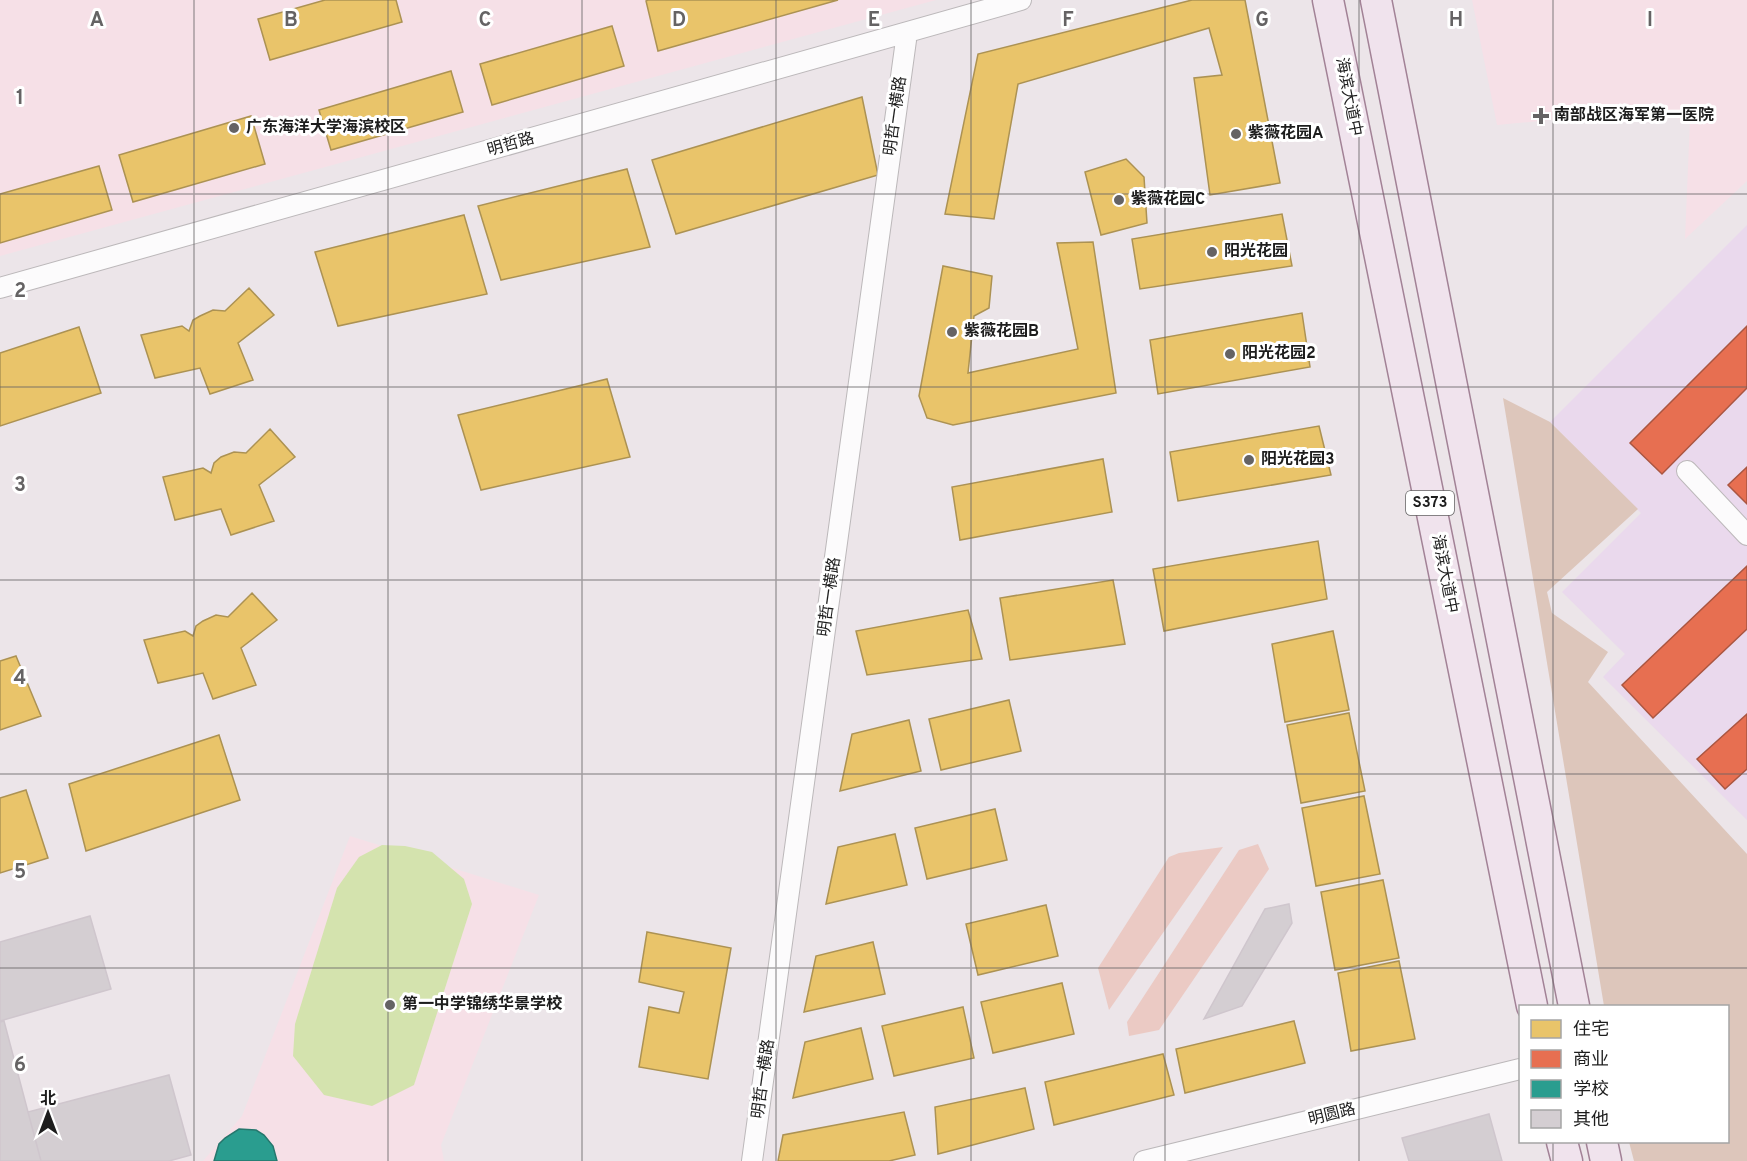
<svg xmlns="http://www.w3.org/2000/svg" width="1747" height="1161" font-family="Overpass,'Noto Sans SC',sans-serif">
<style>
.commercial{fill:#ead9ed}
.education{fill:#f6e0e7}
.grass{fill:#ebcac4}
.forest{fill:#ddc6bb}
.pitch{fill:#d4e3ae}
.homes{fill:#e9c46a;stroke:#ac9253;stroke-width:1.5}
.shops{fill:#e76f51;stroke:#aa5641;stroke-width:1.5}
.schools{fill:#2a9d8f;stroke:#26776d;stroke-width:1.5}
.building{fill:#d4ced2;stroke:#cfc6cd;stroke-width:1.5}
.lines{fill:none;stroke-linecap:round;stroke-linejoin:round}
.minor-casing{stroke:#bcb8ba;stroke-width:22}
.primary-casing{stroke:#a28296;stroke-width:33}
.minor{stroke:#fcfbfc;stroke-width:20}
.primary{stroke:#f0e3ed;stroke-width:30}
.grid{fill:none;stroke:#656364;stroke-width:1.5;stroke-opacity:0.55}
.poi-dot{fill:#656364;stroke:#fff;stroke-width:2}
.labels{text-anchor:middle;dominant-baseline:central;stroke-width:6;stroke-linejoin:round;paint-order:stroke}
.shield{fill:#fff;stroke:#616161;stroke-width:1.5}
.shield-label{font-size:15px;font-weight:bold;fill:#1d1d1d}
.street-label{font-size:16px;fill:#1d1d1d;stroke:#fff}
.poi-label{font-size:16px;font-weight:bold;fill:#1d1d1d;stroke:#fff;text-anchor:start}
.grid-label{font-size:20px;text-anchor:middle;font-weight:bold;fill:#656364;stroke:#fff;stroke-width:6;stroke-linejoin:round;paint-order:stroke}
</style>
<rect width="100%" height="100%" fill="#ece5e9"/>
<!-- commercial -->
<path class="commercial" d="M 1747,225 L 1747,820 L 1603,677 L 1625,654 L 1562,592 L 1641,513 L 1550,422 Z"/>
<!-- education -->
<path class="education" d="M 0,0 L 936,0 L 0,256 Z
M 1472,0 L 1747,0 L 1747,181 L 1685,239 L 1690,120 L 1631,112 L 1497,125 Z
M 350,836 L 539,895 L 441,1145 L 444,1161 L 203,1161 L 242,1116 Z"/>
<!-- grass -->
<path class="grass" d="M 1258,844 L 1269,869 L 1159,1030 L 1129,1036 L 1127,1022 L 1239,850 Z
M 1223,847 L 1109,1010 L 1098,968 L 1169,857 L 1179,853 Z"/>
<!-- forest -->
<path class="forest" d="M 1503,398 L 1550,422 L 1638,509 L 1547,592 L 1552,613 L 1608,652 L 1588,682 L 1747,854 L 1747,1161 L 1634,1161 L 1629,1142 L 1728,1142 L 1728,1006 L 1604,1006 Z"/>
<!-- pitch -->
<path class="pitch" d="M 382,845 L 405,846 L 432,852 L 464,879 L 472,904 L 414,1085 L 372,1106 L 324,1095 L 293,1056 L 295,1024 L 337,888 L 359,857 Z"/>
<!-- homes -->
<path class="homes" d="M 325,0 L 396,0 L 402,22 L 270,60 L 258,19 Z
M 648,0 L 838,0 L 658,51 L 646,1 Z
M 1192,0 L 1245,0 L 1280,183 L 1210,195 L 1194,78 L 1222,75 L 1209,28 L 1018,84 L 994,219 L 945,214 L 978,54 Z
M 612,26 L 624,66 L 492,105 L 480,64 Z
M 451,71 L 463,112 L 331,150 L 319,110 Z
M 862,97 L 878,175 L 676,234 L 652,160 Z
M 251,116 L 265,164 L 133,202 L 119,155 Z
M 1126,159 L 1144,177 L 1147,223 L 1101,235 L 1085,172 Z
M 99,166 L 112,210 L 0,243 L 0,194 Z
M 627,169 L 650,247 L 501,280 L 478,206 Z
M 1282,214 L 1292,266 L 1140,289 L 1132,239 Z
M 464,215 L 487,294 L 338,326 L 315,252 Z
M 1093,242 L 1116,393 L 953,425 L 927,418 L 919,396 L 943,266 L 992,276 L 989,308 L 974,316 L 968,373 L 1078,349 L 1057,243 Z
M 249,288 L 274,315 L 238,343 L 253,380 L 210,394 L 200,368 L 155,378 L 141,335 L 182,326 L 189,331 L 193,320 L 200,316 L 213,310 L 225,311 Z
M 1302,313 L 1310,367 L 1158,394 L 1150,340 Z
M 79,327 L 101,393 L 0,426 L 0,353 Z
M 607,379 L 630,457 L 481,490 L 458,415 Z
M 1319,426 L 1331,475 L 1178,501 L 1170,452 Z
M 270,429 L 295,457 L 259,485 L 274,521 L 231,535 L 221,509 L 175,520 L 163,477 L 203,468 L 211,473 L 214,463 L 221,457 L 234,452 L 246,453 Z
M 1103,459 L 1112,512 L 960,540 L 952,487 Z
M 1318,541 L 1327,599 L 1164,631 L 1153,569 Z
M 1113,580 L 1125,644 L 1010,660 L 1000,598 Z
M 252,593 L 277,620 L 241,648 L 256,685 L 213,699 L 203,673 L 158,683 L 144,640 L 185,631 L 193,636 L 196,626 L 203,621 L 216,615 L 228,617 Z
M 968,610 L 982,659 L 867,675 L 856,631 Z
M 1333,631 L 1349,710 L 1285,722 L 1272,644 Z
M 16,656 L 41,716 L 0,730 L 0,661 Z
M 1009,700 L 1021,751 L 941,770 L 929,719 Z
M 1349,713 L 1365,791 L 1301,803 L 1287,725 Z
M 909,720 L 921,771 L 840,791 L 852,734 Z
M 219,735 L 240,800 L 86,851 L 69,784 Z
M 26,790 L 48,858 L 0,873 L 0,798 Z
M 1364,796 L 1380,874 L 1316,886 L 1302,808 Z
M 995,809 L 1007,860 L 927,879 L 915,828 Z
M 895,834 L 907,885 L 826,904 L 838,847 Z
M 1383,880 L 1399,958 L 1335,970 L 1321,892 Z
M 1046,905 L 1058,956 L 978,975 L 966,924 Z
M 647,932 L 731,948 L 708,1079 L 639,1067 L 649,1007 L 679,1013 L 684,992 L 639,982 Z
M 873,942 L 885,994 L 804,1012 L 816,956 Z
M 1399,961 L 1415,1039 L 1351,1051 L 1338,973 Z
M 1062,983 L 1074,1034 L 993,1053 L 981,1002 Z
M 963,1007 L 974,1058 L 894,1076 L 882,1026 Z
M 1294,1021 L 1305,1063 L 1185,1093 L 1176,1049 Z
M 861,1028 L 873,1079 L 793,1098 L 805,1042 Z
M 1163,1054 L 1174,1095 L 1054,1125 L 1045,1082 Z
M 1025,1088 L 1034,1129 L 938,1154 L 935,1107 Z
M 904,1112 L 915,1155 L 889,1161 L 778,1161 L 783,1135 Z"/>
<!-- shops -->
<path class="shops" d="M 1747,326 L 1747,388 L 1662,474 L 1630,443 Z
M 1747,467 L 1747,504 L 1728,485 Z
M 1747,566 L 1747,629 L 1653,718 L 1622,685 Z
M 1747,714 L 1747,769 L 1725,789 L 1697,759 Z"/>
<!-- schools -->
<path class="schools" d="M 239,1129 L 256,1130 L 264,1135 L 273,1146 L 277,1161 L 214,1161 L 219,1144 L 225,1138 Z"/>
<!-- building -->
<path class="building" d="M 1289,904 L 1292,923 L 1242,1006 L 1204,1019 L 1265,909 Z
M 90,916 L 111,989 L 0,1021 L 0,942 Z
M 4,1021 L 28,1112 L 41,1161 L 0,1161 L 0,1022 Z
M 169,1075 L 191,1155 L 169,1161 L 41,1161 L 28,1112 Z
M 1489,1114 L 1502,1161 L 1409,1161 L 1402,1138 Z"/>
<g class="lines">
<!-- minor casing -->
<g class="minor-casing">
<path id="minor" d="M 0,288 L 1021,0
M 1687,471 L 1747,535
M 752,1161 L 907,33
M 1144,1161 L 1520,1069"/>
</g>
<!-- primary casing -->
<g class="primary-casing">
<path id="primary" d="M 1328,0 L 1532,1006
M 1376,0 L 1574,1006
M 1562,1142 L 1567,1161
M 1602,1142 L 1606,1161"/>
</g>
<!-- minor -->
<use href="#minor" class="minor"/>
<!-- primary -->
<use href="#primary" class="primary"/>
</g>
<!-- grid -->
<path class="grid" d="M 194,0 L 194,1161M 388,0 L 388,1161M 582,0 L 582,1161M 776,0 L 776,1161M 971,0 L 971,1161M 1165,0 L 1165,1161M 1359,0 L 1359,1161M 1553,0 L 1553,1006M 0,194 L 1747,194M 0,387 L 1747,387M 0,580 L 1747,580M 0,774 L 1747,774M 0,968 L 1747,968M 1553,1142 L 1553,1161"/>
<!-- markers -->
<g class="poi-dot">
<path d="M1538 107h6v6h6v6h-6v6h-6v-6h-6v-6h6z"/>
<circle cx="234" cy="128" r="6"/>
<circle cx="1236" cy="134" r="6"/>
<circle cx="1119" cy="200" r="6"/>
<circle cx="1212" cy="252" r="6"/>
<circle cx="952" cy="332" r="6"/>
<circle cx="1230" cy="354" r="6"/>
<circle cx="1249" cy="460" r="6"/>
<circle cx="390" cy="1005" r="6"/>
</g>
<g class="labels">
<!-- shield labels -->
<rect class="shield" x="1406" y="491" width="48" height="24" rx="4.5"/>
<g class="shield-label">
<text x="1430" y="503">S373</text>
</g>
<!-- street labels -->
<g class="street-label">
<text transform="translate(1348 97) rotate(79)">海滨大道中</text>
<text transform="translate(896 116) rotate(-82)">明哲一横路</text>
<text transform="translate(511 145) rotate(-16)">明哲路</text>
<text transform="translate(1444 574) rotate(79)">海滨大道中</text>
<text transform="translate(830 597) rotate(-82)">明哲一横路</text>
<text transform="translate(764 1079) rotate(-82)">明哲一横路</text>
<text transform="translate(1332 1115) rotate(-14)">明圆路</text>
</g>
<!-- poi labels -->
<g class="poi-label">
<text x="1554" y="116">南部战区海军第一医院</text>
<text x="246" y="128">广东海洋大学海滨校区</text>
<text x="1248" y="134">紫薇花园A</text>
<text x="1131" y="200">紫薇花园C</text>
<text x="1224" y="252">阳光花园</text>
<text x="964" y="332">紫薇花园B</text>
<text x="1242" y="354">阳光花园2</text>
<text x="1261" y="460">阳光花园3</text>
<text x="402" y="1005">第一中学锦绣华景学校</text>
</g>
</g>
<g class="grid-label">
<text x="97" y="26">A</text>
<text x="291" y="26">B</text>
<text x="485" y="26">C</text>
<text x="679" y="26">D</text>
<text x="874" y="26">E</text>
<text x="1068" y="26">F</text>
<text x="1262" y="26">G</text>
<text x="1456" y="26">H</text>
<text x="1650" y="26">I</text>
<text x="20" y="104">1</text>
<text x="20" y="297">2</text>
<text x="20" y="491">3</text>
<text x="20" y="684">4</text>
<text x="20" y="878">5</text>
<text x="20" y="1071">6</text>
</g>
<!-- legend -->
<rect x="1519" y="1005" width="210" height="138" fill="#ffffff" stroke="#a5a5a5" stroke-width="1.5"/>
<rect x="1531" y="1020" width="30" height="18" fill="#e9c46a" stroke="#a5a5a5" stroke-width="1.5"/>
<text x="1573" y="1035" font-size="18" fill="#1d1d1d">住宅</text>
<rect x="1531" y="1050" width="30" height="18" fill="#e76f51" stroke="#a5a5a5" stroke-width="1.5"/>
<text x="1573" y="1065" font-size="18" fill="#1d1d1d">商业</text>
<rect x="1531" y="1080" width="30" height="18" fill="#2a9d8f" stroke="#a5a5a5" stroke-width="1.5"/>
<text x="1573" y="1095" font-size="18" fill="#1d1d1d">学校</text>
<rect x="1531" y="1110" width="30" height="18" fill="#d4ced2" stroke="#a5a5a5" stroke-width="1.5"/>
<text x="1573" y="1125" font-size="18" fill="#1d1d1d">其他</text>
<!-- north arrow -->
<g transform="translate(48 1113)" stroke="#ffffff" stroke-width="4.5" paint-order="stroke">
<path d="M0-4.5L10 22L0 15L-10 22Z" fill="#1d1d1d"/>
<text y="-9" font-size="16" font-weight="bold" text-anchor="middle" fill="#1d1d1d">北</text>
</g>
</svg>
